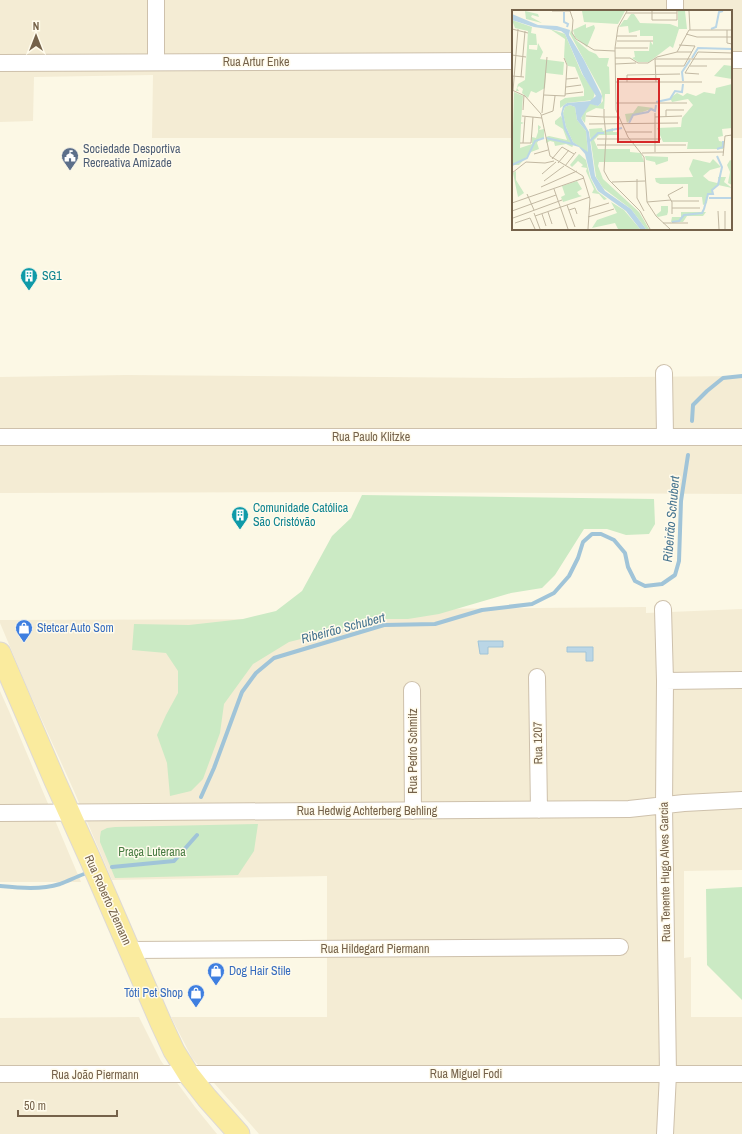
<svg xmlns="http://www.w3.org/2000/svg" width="742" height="1134" font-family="'Archivo Narrow',sans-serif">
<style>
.residential{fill:#f4ecd4}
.green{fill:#cbeac4}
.water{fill:#bad6e6;stroke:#a0c4d8}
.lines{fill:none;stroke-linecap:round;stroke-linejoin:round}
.stream{stroke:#a0c4d8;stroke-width:4}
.minor-casing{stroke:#cec1ac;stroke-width:18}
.major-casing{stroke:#ded9d4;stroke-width:23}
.minor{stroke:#fff;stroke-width:16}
.major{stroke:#faeb9e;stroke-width:21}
.labels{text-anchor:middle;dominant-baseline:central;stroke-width:3;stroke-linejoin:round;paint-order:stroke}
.street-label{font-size:12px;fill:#75624a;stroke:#fffbec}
.service-label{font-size:12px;fill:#4e5e75;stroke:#fffbec;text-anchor:start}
.culture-label{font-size:12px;fill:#0d838f;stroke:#fffbec;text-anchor:start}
.shop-label{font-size:12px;fill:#366cbe;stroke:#fffbec;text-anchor:start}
.park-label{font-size:12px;fill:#477b42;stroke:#fffbec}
.water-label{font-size:13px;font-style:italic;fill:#477590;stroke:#fffbec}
.inset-river{fill:none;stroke:#bad6e6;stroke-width:2}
.inset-road{fill:none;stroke:#c2b8a2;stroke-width:1}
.view{fill:#d62828;fill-opacity:0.15;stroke:#d62828;stroke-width:2}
.inset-edge{fill:none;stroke:#75624a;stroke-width:2}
</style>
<rect width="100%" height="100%" fill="#fcf8e5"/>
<!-- residential -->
<path class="residential" d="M 0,0 L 742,0 L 742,138 L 731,138 L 731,11 L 513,11 L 513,138 L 152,138 L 153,75 L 34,77 L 33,121 L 0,122 Z
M 126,375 L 517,378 L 742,376 L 742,494 L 346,492 L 0,493 L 0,377 Z
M 646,607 L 646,613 L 742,609 L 742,870 L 684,871 L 684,958 L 691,957 L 691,1017 L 742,1017 L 742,1134 L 259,1134 L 192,1058 L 171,1017 L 327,1017 L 327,876 L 112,880 L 74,791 L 27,687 L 0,623 L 0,620 L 369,619 L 407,609 Z
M 0,691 L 9,711 L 81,882 L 0,882 Z
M 139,1017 L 161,1061 L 195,1107 L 217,1134 L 0,1134 L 0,1018 Z"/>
<!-- green -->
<path class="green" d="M 362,495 L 654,499 L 655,524 L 649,534 L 626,535 L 607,529 L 584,529 L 555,575 L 542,588 L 511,593 L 439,614 L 408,619 L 381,619 L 289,642 L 253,664 L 224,704 L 220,733 L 203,779 L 191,791 L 170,796 L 167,763 L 157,735 L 166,715 L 178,693 L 178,671 L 166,653 L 132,650 L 134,624 L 189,625 L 243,619 L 276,611 L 302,591 L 332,536 L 351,518 Z
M 258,824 L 254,851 L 238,875 L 115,878 L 100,842 L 100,837 L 101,831 L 107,828 L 115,827 Z
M 742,887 L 742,1000 L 707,965 L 706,889 Z"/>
<!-- water -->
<path class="water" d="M 478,641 L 503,641 L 503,647 L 488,647 L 488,654 L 480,654 Z
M 567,647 L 593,647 L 593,661 L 586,661 L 586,652 L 567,652 Z"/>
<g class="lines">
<!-- stream -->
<path class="stream" d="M 692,421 L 693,405 L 707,391 L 723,378 L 742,376
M 201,797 L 214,768 L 242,692 L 256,673 L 274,658 L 384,625 L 435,624 L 482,610 L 532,604 L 554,593 L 569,576 L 578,558 L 583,542 L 592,534 L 601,534 L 614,540 L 625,553 L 628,567 L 635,581 L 645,586 L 662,584 L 675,575 L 679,561 L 681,501 L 688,455
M 112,867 L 174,861 L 197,835
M 0,886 C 20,888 41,890 60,884 C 68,881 76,877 84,874"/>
<!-- minor casing -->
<g class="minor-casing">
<path id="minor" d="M 675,0 L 675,11
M 731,60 L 742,60
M 156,62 L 156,0
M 0,63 L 513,61
M 664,373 L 665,436
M 0,437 L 742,437
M 663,609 L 665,681 L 664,806 L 668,1074 L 665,1134
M 537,677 L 539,810
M 665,681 L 742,680
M 412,690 L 413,811
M 0,813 L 629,809 L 684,803 L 742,800
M 130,950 L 620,947
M 0,1074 L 742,1074"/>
</g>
<!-- major casing -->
<g class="major-casing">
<path id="major" d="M 0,653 L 55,781 L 91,861 L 161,1023 L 174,1051 L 189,1075 L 207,1098 L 239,1134"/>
</g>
<!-- minor -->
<use href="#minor" class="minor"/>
<!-- major -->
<use href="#major" class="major"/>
</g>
<!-- icons -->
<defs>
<g id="civic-pin" transform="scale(0.9)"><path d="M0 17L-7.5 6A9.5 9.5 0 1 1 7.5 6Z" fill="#5c6f8a" stroke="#fffbec"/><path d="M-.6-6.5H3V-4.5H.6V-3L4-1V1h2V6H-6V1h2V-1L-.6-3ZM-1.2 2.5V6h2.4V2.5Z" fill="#fff"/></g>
<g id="building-pin" transform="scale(0.9)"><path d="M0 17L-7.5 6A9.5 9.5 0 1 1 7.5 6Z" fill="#0f9aa8" stroke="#fffbec"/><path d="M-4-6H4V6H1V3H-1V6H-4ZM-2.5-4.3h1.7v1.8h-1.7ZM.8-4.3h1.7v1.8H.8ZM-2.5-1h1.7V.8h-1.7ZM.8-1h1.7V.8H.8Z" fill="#fff"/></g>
<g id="shop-pin" transform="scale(0.9)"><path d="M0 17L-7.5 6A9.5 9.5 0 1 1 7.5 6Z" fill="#3f7fe0" stroke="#fffbec"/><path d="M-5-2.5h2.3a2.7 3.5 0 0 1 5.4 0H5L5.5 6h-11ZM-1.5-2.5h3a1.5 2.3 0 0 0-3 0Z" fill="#fff"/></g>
</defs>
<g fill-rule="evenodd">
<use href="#civic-pin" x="70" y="156"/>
<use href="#building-pin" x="29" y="276"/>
<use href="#building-pin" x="240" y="515"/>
<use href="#shop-pin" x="24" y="628"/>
<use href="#shop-pin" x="216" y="971"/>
<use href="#shop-pin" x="196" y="993"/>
</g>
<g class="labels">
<!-- street labels -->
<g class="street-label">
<text x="256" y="62">Rua Artur Enke</text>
<text x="371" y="437">Rua Paulo Klitzke</text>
<text transform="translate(538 743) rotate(-91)">Rua 1207</text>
<text transform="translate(413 751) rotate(-90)">Rua Pedro Schmitz</text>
<text x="367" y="811">Rua Hedwig Achterberg Behling</text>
<text transform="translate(665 872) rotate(-91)">Rua Tenente Hugo Alves Garcia</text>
<text transform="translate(108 900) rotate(66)">Rua Roberto Ziemann</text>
<text x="375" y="949">Rua Hildegard Piermann</text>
<text x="466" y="1074">Rua Miguel Fodi</text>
<text x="95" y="1075">Rua João Piermann</text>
</g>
<!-- service labels -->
<g class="service-label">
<text x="83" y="149">Sociedade Desportiva<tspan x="83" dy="14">Recreativa Amizade</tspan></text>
</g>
<!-- culture labels -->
<g class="culture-label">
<text x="42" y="276">SG1</text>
<text x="253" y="508">Comunidade Católica<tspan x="253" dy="14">São Cristóvão</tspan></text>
</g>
<!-- shop labels -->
<g class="shop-label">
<text x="37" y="628">Stetcar Auto Som</text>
<text x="229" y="971">Dog Hair Stile</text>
<text x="183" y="993" text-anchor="end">Tóti Pet Shop</text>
</g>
<!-- park labels -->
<g class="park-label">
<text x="152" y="852">Praça Luterana</text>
</g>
<!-- water labels -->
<g class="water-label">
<text transform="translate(671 519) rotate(-85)">Ribeirão Schubert</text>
<text transform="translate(343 628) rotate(-15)">Ribeirão Schubert</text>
</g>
</g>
<!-- overview -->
<g transform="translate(512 10)">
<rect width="220" height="220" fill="#fcf8e5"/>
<path d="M 13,1 L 26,4 L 27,7 L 20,5 L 19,7 L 30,13 L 14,9 ZM 70,1 L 113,1 L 106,14 L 72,12 ZM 166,1 L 173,1 L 175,19 L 167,19 L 161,38 L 158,36 L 137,52 L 126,52 L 120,48 L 123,47 L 122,41 L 137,41 L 138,31 L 141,35 L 141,26 L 128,26 L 128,20 L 117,23 L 116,16 L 107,17 L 112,10 L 115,10 L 119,4 L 122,4 L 128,13 L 158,14 L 166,17 ZM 0,10 L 20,17 L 19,23 L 24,24 L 25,35 L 17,35 L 17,39 L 25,40 L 26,33 L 31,42 L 28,49 L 52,52 L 51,65 L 34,63 L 33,78 L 24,83 L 19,81 L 16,88 L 10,83 L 11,79 L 7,76 L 5,78 L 7,81 L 4,81 L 6,74 L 13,70 L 16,21 L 3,18 ZM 74,14 L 74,18 L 82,15 L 83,18 L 75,37 L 63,27 L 61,20 ZM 38,19 L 53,24 L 70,64 L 83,82 L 81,90 L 55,93 L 48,98 L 48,91 L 53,88 L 72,86 L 72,79 L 63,57 L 56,56 L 52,47 L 53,29 ZM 59,20 L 64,30 L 77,41 L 84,44 L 87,48 L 97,48 L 95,56 L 97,57 L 98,84 L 93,84 L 92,99 L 84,98 L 74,103 L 73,113 L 69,108 L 74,98 L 78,93 L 86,96 L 91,91 L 89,81 L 58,24 ZM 212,55 L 220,56 L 220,69 L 202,66 ZM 220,74 L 220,118 L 210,119 L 211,126 L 206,127 L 207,131 L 212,132 L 211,139 L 175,139 L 176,132 L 151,132 L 145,118 L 169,117 L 170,108 L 181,95 L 176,89 L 160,92 L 158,88 L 165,83 L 171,86 L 175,83 L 184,86 L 192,82 L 203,84 L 204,78 ZM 2,82 L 11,86 L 9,112 L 12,113 L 9,114 L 8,138 L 20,134 L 20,127 L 24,128 L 26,122 L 26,115 L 29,117 L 27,120 L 32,119 L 32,128 L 28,128 L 25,133 L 27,139 L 19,142 L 7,155 L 0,155 ZM 58,95 L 63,97 L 65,110 L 74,121 L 76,143 L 61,132 L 54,117 L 51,103 L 53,97 ZM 126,96 L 142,98 L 122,105 L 115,113 L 113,104 L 121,103 ZM 49,106 L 61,136 L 60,137 L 54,134 L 43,136 L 42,132 L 38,131 L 34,133 L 34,127 L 37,126 L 55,130 L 51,119 L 43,114 L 43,111 ZM 90,118 L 91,121 L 101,118 L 101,122 L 105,122 L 105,125 L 87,125 L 82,130 L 86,139 L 118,139 L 118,142 L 129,143 L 132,152 L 87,152 L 86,156 L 91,169 L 127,202 L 137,219 L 134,219 L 119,199 L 91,178 L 84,167 L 77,119 ZM 67,144 L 74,150 L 78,167 L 85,181 L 95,189 L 92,190 L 87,184 L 80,183 L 82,179 L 74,161 L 75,158 L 69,157 L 71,155 L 66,151 L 60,157 L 58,155 ZM 133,146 L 156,147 L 156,151 L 144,155 L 143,152 L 134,150 ZM 181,149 L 198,153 L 201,149 L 209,157 L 198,160 L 191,166 L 197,171 L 205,173 L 207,172 L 206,167 L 214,167 L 212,172 L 220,178 L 206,175 L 200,180 L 201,184 L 196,184 L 195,193 L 191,195 L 190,187 L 176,187 L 176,174 L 148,174 L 144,172 L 143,168 L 181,167 L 177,159 ZM 218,150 L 220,151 L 220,175 L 216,173 L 218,162 L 215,155 ZM 4,161 L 4,170 L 12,183 L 6,187 L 1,163 ZM 65,171 L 70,179 L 65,182 L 67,185 L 70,186 L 51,192 L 49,187 L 53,185 L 50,176 ZM 99,192 L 112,200 L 128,219 L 106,219 L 103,213 L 80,218 L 85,210 L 105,203 ZM 149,196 L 156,196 L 156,202 L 155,205 L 146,207 L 144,205 L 149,201 ZM 169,202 L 194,202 L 191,206 L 175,206 L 171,212 L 159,212 L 160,207 L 169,207 Z" fill="#cbeac4"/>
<path d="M 0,4 L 26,15 L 45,16 L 58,20 L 57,25 L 72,50 L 90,86 L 89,93 L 86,96 L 78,94 L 69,108 L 77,122 L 83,166 L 93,181 L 119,199 L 134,219 L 128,219 L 114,201 L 86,181 L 79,168 L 73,144 L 67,137 L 60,135 L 52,119 L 49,104 L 51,96 L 55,93 L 78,91 L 84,86 L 71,65 L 53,24 L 49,21 L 22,17 L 0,10 ZM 58,95 L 63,97 L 65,110 L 74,121 L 76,142 L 61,132 L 54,117 L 51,102 L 53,97 Z" fill="#bad6e6" fill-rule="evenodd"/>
<path class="inset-river" d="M 52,2 L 52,12 L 56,14 L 55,17M 199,19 L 204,17 L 207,2 L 211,1M 180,48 L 186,38 L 220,39M 171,71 L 170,62 L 178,50M 144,92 L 158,89 L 163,81 L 170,82 L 171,74M 117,113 L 121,105 L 136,102 L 139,99 L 143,101 L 144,95M 94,121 L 110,118M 34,128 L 61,134M 78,131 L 86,123 L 92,123M 205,139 L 211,137 L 211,131M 0,155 L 15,148 L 23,131 L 32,128M 197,188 L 220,188M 192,199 L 196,184 L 201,184 L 200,180 L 206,175 L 210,157 L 205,146M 160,212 L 167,211 L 172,205 L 190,203 L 192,199"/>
<path class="inset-road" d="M 40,1 L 58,1M 58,1 L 61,10 L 60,23 L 64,29 L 82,40 L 103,41M 115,1 L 106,17 L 103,38 L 104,100 L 116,127 L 132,147 L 135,192 L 144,206 L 158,219M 140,1 L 140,10 L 165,10 L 165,1M 177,1 L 178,20M 114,3 L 165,3M 0,19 L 16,23M 215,20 L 215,33 L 220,34M 174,24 L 185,27 L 220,27M 105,26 L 125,26M 105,31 L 141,31M 103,38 L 136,38M 165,42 L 177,20 L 220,20M 0,45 L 14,47M 103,48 L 118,48 L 126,53 L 136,53 L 145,47 L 165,42 L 180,42M 143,49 L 220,49M 143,49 L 144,72M 103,54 L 124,53M 143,56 L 172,56 L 183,36 L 167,35M 178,56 L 195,56M 187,64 L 173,63 L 186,42 L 220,43M 0,66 L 12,67M 9,67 L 13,21M 54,69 L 66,68M 104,72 L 190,72M 115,72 L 115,65 L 168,64M 54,77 L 69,75M 0,80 L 13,86 L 29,104M 1,81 L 6,19M 53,84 L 71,82M 32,85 L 53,86 L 55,55 L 52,48M 104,93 L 175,93M 11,100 L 12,85M 30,103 L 35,47M 143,103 L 143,142M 29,104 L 38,146 L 71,166 L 78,189 L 76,219M 30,105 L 41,101 L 43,86M 10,106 L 30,108M 74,106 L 92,107 L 92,99M 107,107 L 92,107 L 94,126 L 92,161 L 97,170 L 128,201 L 138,219M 143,107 L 170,106M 154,107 L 154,100 L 172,100M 77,114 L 166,113M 114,122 L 140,122M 85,129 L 149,129M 8,133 L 19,133 L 21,107M 11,133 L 13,107M 85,135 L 174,135M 130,143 L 212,142M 22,144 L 36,140M 211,146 L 213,126 L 220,125M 40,149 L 50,137 L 62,144M 46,153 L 57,140M 53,156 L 64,142M 0,163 L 14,152 L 33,153 L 42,151M 30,164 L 44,152M 125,169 L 125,188 L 132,201M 32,171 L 52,156M 100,172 L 133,171M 29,177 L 65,161M 42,179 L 56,219M 15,184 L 22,200M 156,185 L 160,192 L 160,204M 156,185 L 171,177M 159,191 L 187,191M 135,192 L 159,190M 0,193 L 72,168M 55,195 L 63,217M 160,198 L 188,198M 77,199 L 97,193M 57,200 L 63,198 L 65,204M 0,201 L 44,185M 206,201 L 207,219M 213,201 L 213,219M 36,202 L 40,214M 22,203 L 28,219M 30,204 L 34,216M 23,206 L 78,187M 76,207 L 102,199M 1,208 L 50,190M 3,213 L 18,208 L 23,219M 151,213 L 176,213"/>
<path class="view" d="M 106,69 L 147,69 L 147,132 L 106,132 Z"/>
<rect width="220" height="220" class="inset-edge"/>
</g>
<!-- north arrow -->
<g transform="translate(36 36)" stroke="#fffbec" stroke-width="3" paint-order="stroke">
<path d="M0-3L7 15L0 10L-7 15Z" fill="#75624a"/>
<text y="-6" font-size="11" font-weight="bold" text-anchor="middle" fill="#75624a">N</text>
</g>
<!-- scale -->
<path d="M18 1110v6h99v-6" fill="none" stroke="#75624a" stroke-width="2"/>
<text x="24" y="1110" font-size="12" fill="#75624a" stroke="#fffbec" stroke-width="3" paint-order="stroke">50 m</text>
</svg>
